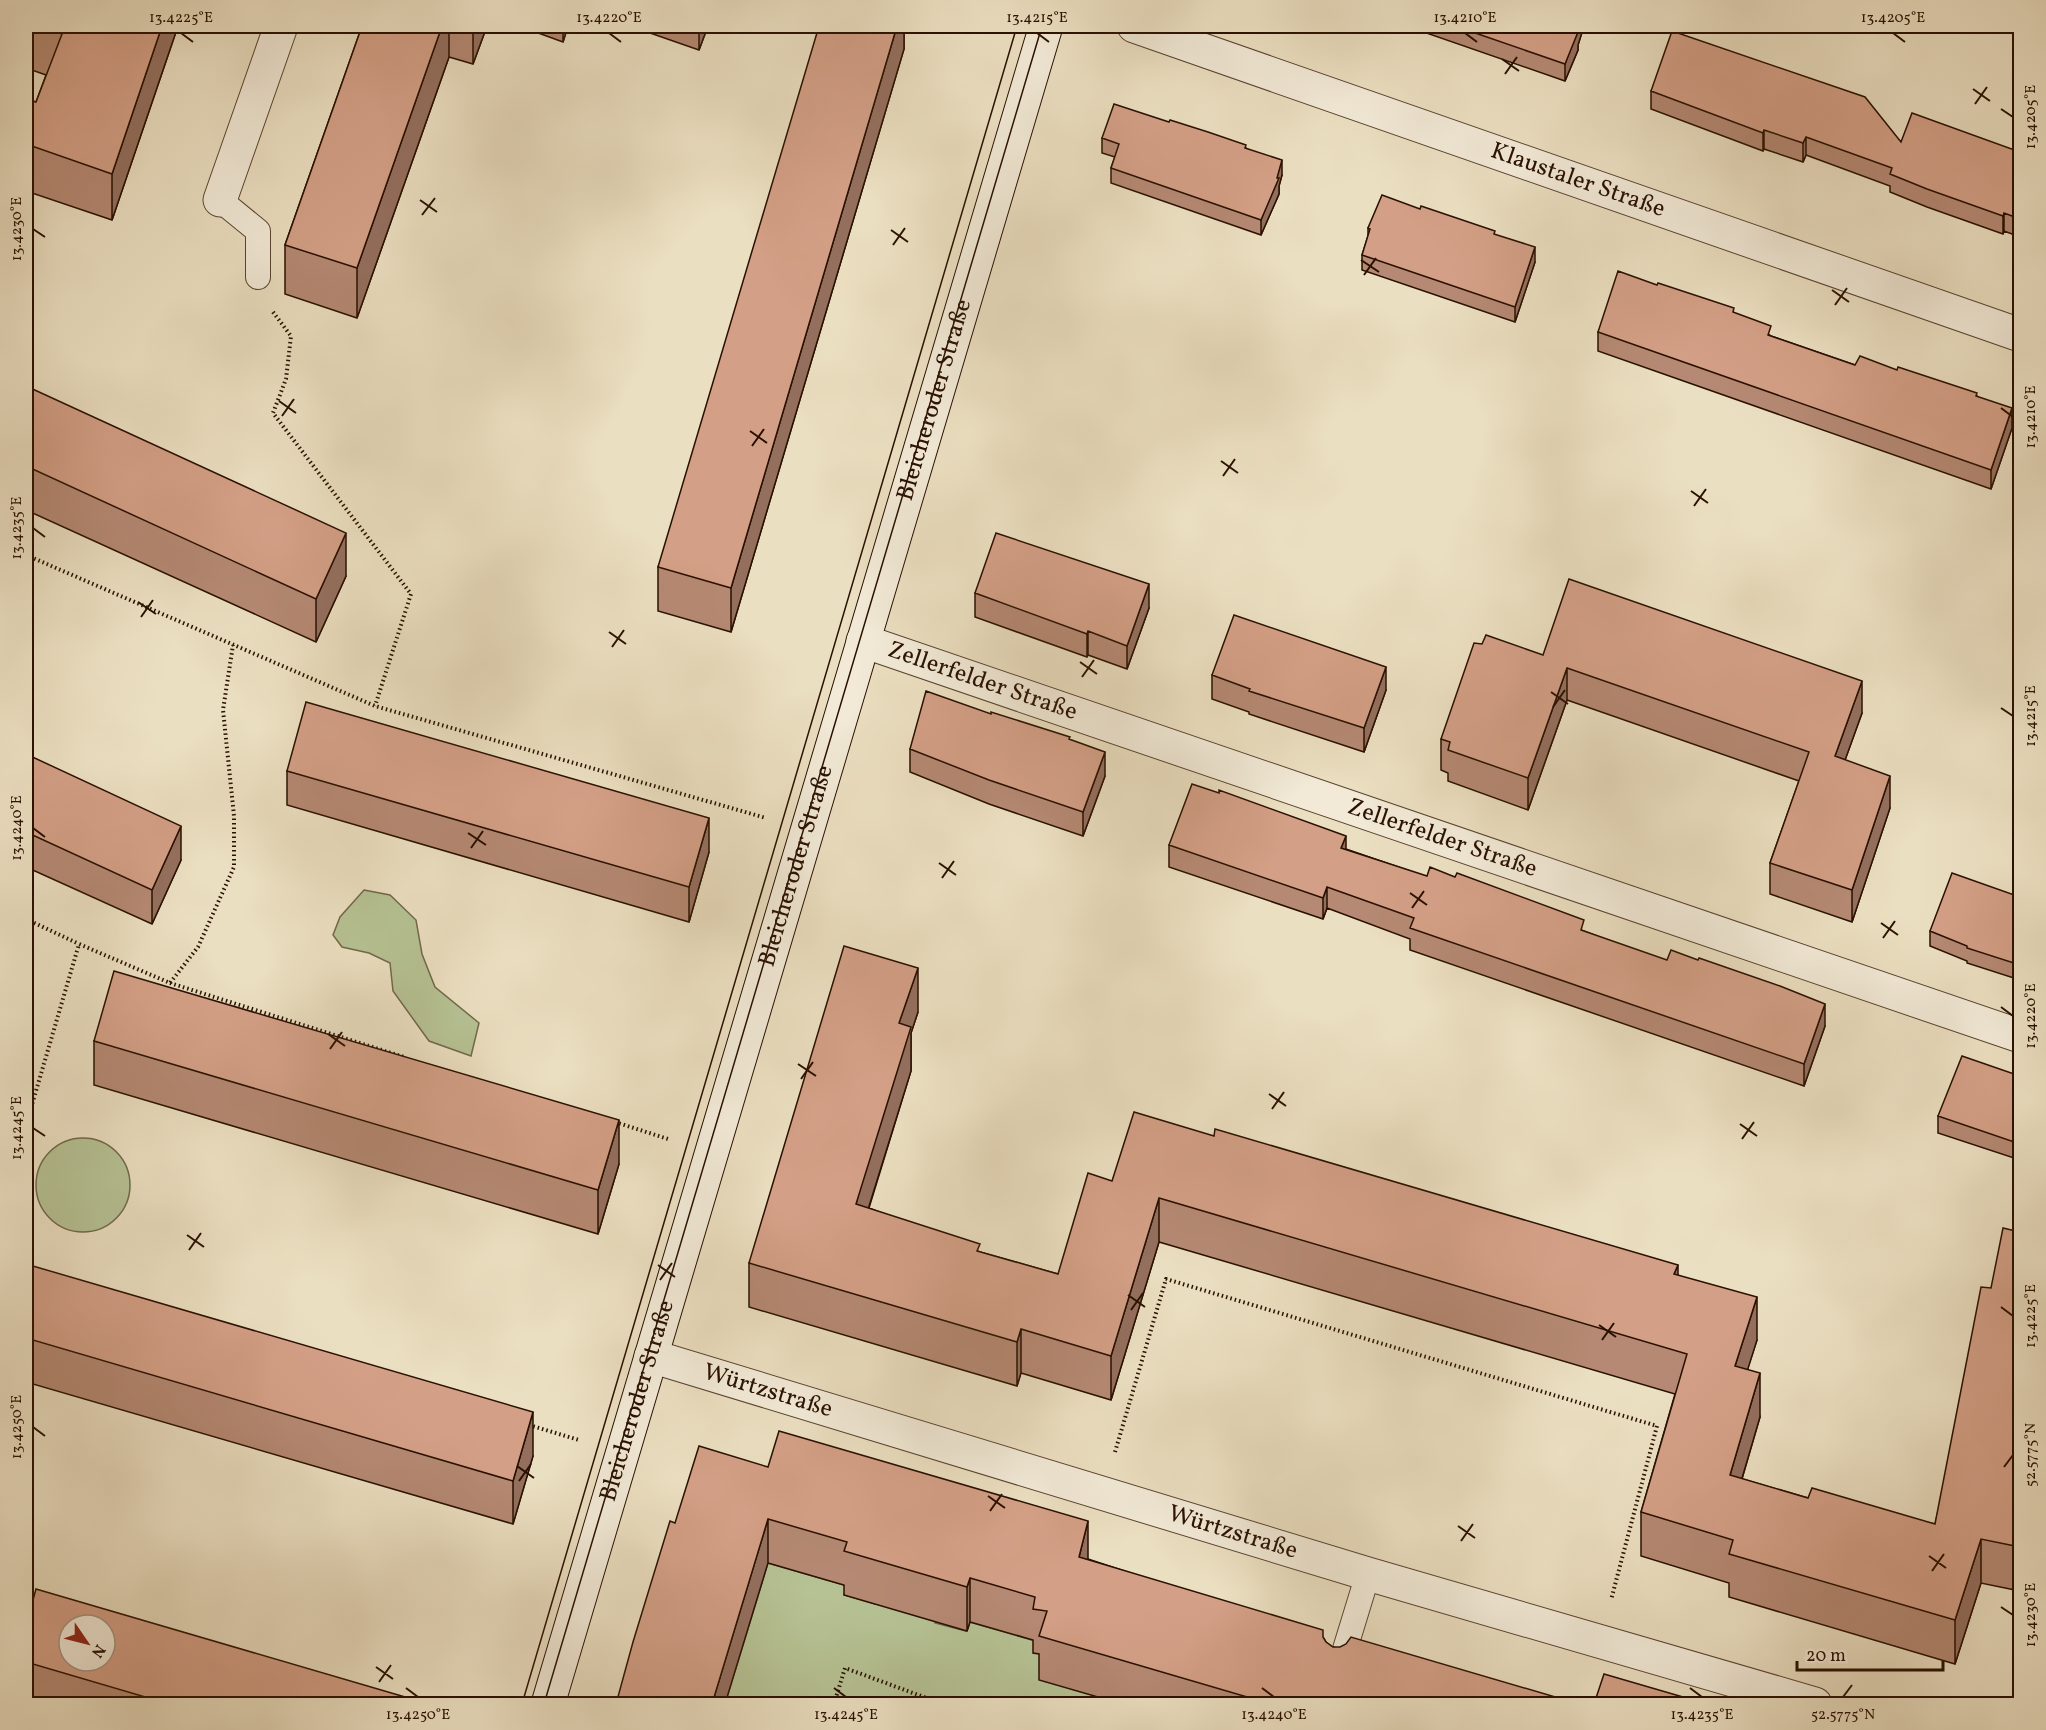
<svg xmlns="http://www.w3.org/2000/svg" width="2046" height="1730" font-family="Vollkorn,serif">
<style>
.green{fill:#b6c294;stroke:#70694a;stroke-width:1.5}
.lines{fill:none;stroke-linecap:round;stroke-linejoin:round}
.lane-casing{stroke:#5a4430;stroke-width:26}
.street-casing{stroke:#5a4430;stroke-width:35}
.secondary-casing{stroke:#291000;stroke-width:35}
.path{stroke:#291000;stroke-width:4;stroke-dasharray:1.5 3;stroke-linecap:butt}
.lane{stroke:#f2ead7;stroke-width:24}
.street{stroke:#f2ead7;stroke-width:33}
.secondary{stroke:#f2ead7;stroke-width:33}
.tram{stroke:#291000;stroke-width:1.5}
.wall{fill:#b58973;stroke:#291000;stroke-width:1.5}
.shaded-wall{fill:#946f5e;stroke:#291000;stroke-width:1.5}
.building{fill:#d39f86;stroke:#291000;stroke-width:1.5;fill-rule:evenodd}
.ticks{fill:none;stroke:#291000;stroke-width:2}
.labels{text-anchor:middle;dominant-baseline:central;stroke-width:4.5;stroke-linejoin:round;paint-order:stroke}
.street-label{font-size:24px;fill:#291000;stroke:#f2ead7}
.neatline{fill:none;stroke:#291000;stroke-width:2}
.ticks-label{font-size:15px;text-anchor:middle;fill:#291000}
</style>
<rect width="100%" height="100%" fill="#ebdfc1"/>
<filter id="stains"><feTurbulence type="fractalNoise" baseFrequency=".00333" numOctaves="4"/><feColorMatrix values="0 0 0 0 .2 0 0 0 0 .09 0 0 0 0 .02 0 0 0 .5 -.17"/></filter>
<radialGradient id="worn" r=".72"><stop offset=".6" stop-color="#630" stop-opacity="0"/><stop offset="1" stop-color="#630" stop-opacity=".3"/></radialGradient>
<!-- green -->
<path class="green" d="M 364,890 L 390,895 L 416,920 L 422,954 L 435,987 L 479,1023 L 471,1056 L 429,1041 L 393,991 L 390,963 L 369,953 L 342,947 L 333,935 L 340,917 Z
M36 1185a47 47 0 1 1 94 0a47 47 0 1 1-94 0Z
M 768,1563 L 847,1586 L 844,1595 L 875,1604 L 937,1612 L 935,1623 L 966,1631 L 970,1622 L 1035,1641 L 1047,1655 L 1113,1702 L 1112,1704 L 725,1704 Z"/>
<g class="lines">
<!-- lane casing -->
<g class="lane-casing">
<path id="lane" d="M 220,200 L 258,231 L 258,277
M 1338,1672 L 1368,1574"/>
</g>
<!-- street casing -->
<g class="street-casing">
<g id="street">
<path id="s1" d="M 1134,26 L 2020,335"/>
<path d="M 220,200 L 281,26"/>
<path id="s2" d="M 863,641 L 2020,1036"/>
<path id="s3" d="M 651,1356 L 1368,1574 L 1815,1704"/>
</g>
</g>
<!-- secondary casing -->
<g class="secondary-casing">
<g id="secondary">
<path id="s4" d="M 548,1704 L 1046,26"/>
</g>
</g>
<!-- path -->
<path class="path" d="M 273,312 L 291,336 L 286,379 L 273,413 L 411,594 L 375,706
M 26,555 L 375,706 L 766,818
M 26,919 L 79,944
M 170,983 L 404,1057
M 615,1122 L 668,1139
M 26,1125 L 79,944 L 170,983 L 198,947 L 234,867 L 234,816 L 223,710 L 233,645
M 529,1425 L 579,1440
M 1115,1452 L 1166,1279 L 1657,1426 L 1611,1600
M 834,1704 L 845,1668 L 943,1704"/>
<!-- lane -->
<use href="#lane" class="lane"/>
<!-- street -->
<use href="#street" class="street"/>
<!-- secondary -->
<use href="#secondary" class="secondary"/>
<!-- tram -->
<path class="tram" d="M 522,1704 L 1017,26
M 544,1704 L 1042,26"/>
</g>
<!-- wall -->
<path class="wall" d="M 26,26 L 178,26 L 112,220 L 26,191 L 26,99 L 36,102 L 46,75 L 26,68 Z
M 362,26 L 487,26 L 473,64 L 449,57 L 357,318 L 285,294 L 285,245 Z
M 519,26 L 568,26 L 563,42 Z
M 630,26 L 708,26 L 699,50 Z
M 904,26 L 904,49 L 731,632 L 658,611 L 658,567 Z
M 1412,26 L 1584,26 L 1578,45 L 1578,50 L 1565,81 L 1412,28 Z
M 1651,91 L 1901,142 L 2020,152 L 2020,237 L 2004,231 L 2003,234 L 1927,207 L 1890,192 L 1890,186 L 1806,155 L 1803,162 L 1764,149 L 1763,151 L 1651,109 Z
M 1102,138 L 1246,148 L 1282,175 L 1279,186 L 1279,194 L 1261,235 L 1111,183 L 1111,168 L 1115,157 L 1102,153 Z
M 1368,228 L 1535,262 L 1515,322 L 1362,270 L 1362,255 L 1368,236 Z
M 1734,313 L 1771,336 L 1855,365 L 1897,370 L 1977,396 L 2012,428 L 1991,489 L 1598,351 L 1598,332 Z
M 26,386 L 346,576 L 316,642 L 26,510 Z
M 975,593 L 1149,608 L 1127,669 L 1088,655 L 1087,657 L 975,617 Z
M 1543,655 L 1862,713 L 1845,760 L 1890,808 L 1852,922 L 1770,894 L 1770,863 L 1799,781 L 1567,700 L 1528,810 L 1448,781 L 1448,773 L 1441,770 L 1441,739 Z
M 1212,675 L 1386,690 L 1364,752 L 1249,714 L 1249,712 L 1212,699 Z
M 991,714 L 1070,740 L 1105,776 L 1083,836 L 989,804 L 910,772 L 910,749 Z
M 26,754 L 181,860 L 152,924 L 26,867 Z
M 287,771 L 709,852 L 689,922 L 287,805 Z
M 1169,845 L 1346,849 L 1584,931 L 1825,1026 L 1804,1086 L 1410,950 L 1410,939 L 1327,908 L 1323,919 L 1169,867 Z
M 2020,897 L 2020,980 L 1967,963 L 1967,961 L 1930,946 L 1930,931 Z
M 918,1012 L 911,1033 L 911,1071 L 869,1208 L 980,1252 L 1058,1274 L 1112,1181 L 1678,1275 L 1757,1340 L 1747,1370 L 1760,1417 L 1742,1479 L 1808,1498 L 1935,1524 L 1991,1288 L 2020,1232 L 2020,1591 L 1981,1583 L 1955,1664 L 1729,1597 L 1729,1583 L 1641,1556 L 1641,1512 L 1675,1394 L 1159,1242 L 1111,1400 L 1021,1373 L 1017,1386 L 749,1307 L 749,1263 Z
M 94,1041 L 619,1164 L 598,1234 L 94,1085 Z
M 2020,1076 L 2020,1160 L 1938,1133 L 1938,1116 Z
M 26,1264 L 533,1456 L 513,1524 L 26,1382 Z
M 768,1467 L 1088,1559 L 1323,1637 L 1326,1642 L 1333,1647 L 1579,1704 L 1122,1704 L 1039,1680 L 1039,1654 L 1033,1653 L 1033,1640 L 970,1622 L 967,1631 L 844,1595 L 844,1585 L 768,1563 L 675,1523 Z
M 26,1625 L 429,1704 L 26,1704 Z"/>
<!-- shaded-wall -->
<path class="shaded-wall" d="M 162,26 L 178,26 L 112,220 L 112,174 Z
M 442,26 L 449,26 L 449,57 L 357,318 L 357,268 Z
M 473,26 L 487,26 L 473,64 Z
M 563,26 L 568,26 L 563,42 Z
M 699,26 L 708,26 L 699,50 Z
M 897,26 L 904,26 L 904,49 L 731,632 L 731,588 Z
M 1578,26 L 1584,26 L 1578,45 L 1578,50 L 1565,81 L 1565,64 Z
M 1764,130 L 1764,149 L 1763,151 L 1763,133 Z
M 1806,137 L 1806,155 L 1803,162 L 1803,143 Z
M 1282,160 L 1282,175 L 1279,186 L 1279,194 L 1261,235 L 1261,220 Z
M 2004,213 L 2004,231 L 2003,234 L 2003,216 Z
M 1535,247 L 1535,262 L 1515,322 L 1515,307 Z
M 2012,408 L 2012,428 L 1991,489 L 1991,470 Z
M 346,533 L 346,576 L 316,642 L 316,599 Z
M 1149,584 L 1149,608 L 1127,669 L 1127,646 Z
M 1088,631 L 1088,655 L 1087,657 L 1087,634 Z
M 1386,667 L 1386,690 L 1364,752 L 1364,728 Z
M 1567,668 L 1567,700 L 1528,810 L 1528,778 Z
M 1862,681 L 1862,713 L 1835,788 L 1835,756 Z
M 1105,752 L 1105,776 L 1083,836 L 1083,812 Z
M 1890,776 L 1890,808 L 1852,922 L 1852,890 Z
M 709,818 L 709,852 L 689,922 L 689,887 Z
M 181,826 L 181,860 L 152,924 L 152,890 Z
M 1346,836 L 1346,858 L 1341,848 Z
M 1327,887 L 1327,908 L 1323,919 L 1323,898 Z
M 918,968 L 918,1012 L 911,1033 L 911,1071 L 856,1248 L 856,1204 L 899,1023 Z
M 1825,1004 L 1825,1026 L 1804,1086 L 1804,1064 Z
M 619,1120 L 619,1164 L 598,1234 L 598,1190 Z
M 1159,1198 L 1159,1242 L 1111,1400 L 1111,1356 Z
M 1678,1265 L 1678,1309 L 1674,1274 Z
M 1757,1297 L 1757,1340 L 1735,1410 L 1735,1366 Z
M 1021,1329 L 1021,1373 L 1017,1386 L 1017,1342 Z
M 1760,1373 L 1760,1417 L 1730,1519 L 1730,1475 Z
M 533,1412 L 533,1456 L 513,1524 L 513,1481 Z
M 768,1519 L 768,1563 L 725,1704 L 712,1704 Z
M 1088,1521 L 1088,1565 L 1079,1557 Z
M 1981,1539 L 1981,1583 L 1955,1664 L 1955,1620 Z
M 970,1578 L 970,1622 L 967,1631 L 967,1587 Z"/>
<!-- building -->
<path class="building" d="M 38,26 L 162,26 L 112,174 L 26,144 L 26,99 L 36,102 L 62,34 Z
M 362,26 L 442,26 L 357,268 L 285,245 Z
M 819,26 L 897,26 L 731,588 L 658,567 Z
M 1455,26 L 1578,26 L 1576,31 L 1578,32 L 1565,64 Z
M 1672,31 L 1865,97 L 1901,142 L 1912,113 L 2020,152 L 2020,219 L 2004,213 L 2003,216 L 1927,189 L 1890,174 L 1892,168 L 1806,137 L 1803,143 L 1764,130 L 1763,133 L 1651,91 Z
M 1114,104 L 1169,122 L 1170,120 L 1208,132 L 1246,145 L 1245,148 L 1282,160 L 1277,178 L 1279,178 L 1261,220 L 1111,168 L 1119,144 L 1102,138 Z
M 1382,195 L 1420,209 L 1421,206 L 1495,231 L 1494,234 L 1535,247 L 1515,307 L 1362,255 L 1370,229 L 1368,228 Z
M 1618,271 L 1657,285 L 1658,283 L 1734,308 L 1733,312 L 1771,326 L 1768,335 L 1855,365 L 1860,356 L 1897,370 L 1898,367 L 1977,393 L 1976,396 L 2012,408 L 1991,470 L 1598,332 Z
M 26,386 L 346,533 L 316,599 L 26,466 Z
M 996,533 L 1149,584 L 1127,646 L 1088,631 L 1087,634 L 975,593 Z
M 1569,579 L 1862,681 L 1835,756 L 1890,776 L 1852,890 L 1770,863 L 1809,752 L 1567,668 L 1528,778 L 1448,750 L 1450,742 L 1441,739 L 1474,643 L 1482,644 L 1486,635 L 1543,655 Z
M 1234,615 L 1386,667 L 1364,728 L 1249,691 L 1250,689 L 1212,675 Z
M 926,691 L 991,714 L 991,712 L 1070,737 L 1069,739 L 1105,752 L 1083,812 L 989,780 L 910,749 Z
M 306,702 L 709,818 L 689,887 L 287,771 Z
M 26,754 L 181,826 L 152,890 L 26,832 Z
M 1192,784 L 1219,793 L 1219,790 L 1346,836 L 1341,848 L 1427,876 L 1430,867 L 1455,877 L 1457,873 L 1584,920 L 1581,930 L 1667,960 L 1671,950 L 1698,960 L 1699,958 L 1780,986 L 1825,1004 L 1804,1064 L 1410,928 L 1414,918 L 1327,887 L 1323,898 L 1169,845 Z
M 1952,873 L 2020,897 L 2020,965 L 1967,948 L 1967,946 L 1930,931 Z
M 844,946 L 918,968 L 899,1023 L 911,1027 L 856,1204 L 980,1244 L 977,1251 L 1058,1274 L 1088,1173 L 1112,1181 L 1134,1112 L 1214,1136 L 1215,1129 L 1678,1265 L 1674,1274 L 1757,1297 L 1735,1366 L 1760,1373 L 1730,1475 L 1808,1498 L 1812,1488 L 1935,1524 L 1981,1287 L 1991,1288 L 2003,1228 L 2020,1232 L 2020,1547 L 1981,1539 L 1955,1620 L 1729,1554 L 1733,1540 L 1641,1512 L 1687,1354 L 1159,1198 L 1111,1356 L 1021,1329 L 1017,1342 L 749,1263 Z
M 114,971 L 619,1120 L 598,1190 L 94,1041 Z
M 1962,1056 L 2020,1076 L 2020,1144 L 1938,1116 Z
M 26,1264 L 533,1412 L 513,1481 L 26,1338 Z
M 779,1431 L 1088,1521 L 1079,1557 L 1323,1630 L 1323,1637 L 1326,1642 L 1333,1647 L 1340,1647 L 1346,1644 L 1351,1637 L 1579,1704 L 1271,1704 L 1039,1636 L 1047,1611 L 1033,1609 L 1035,1597 L 970,1578 L 967,1587 L 844,1551 L 847,1542 L 768,1519 L 712,1704 L 616,1704 L 633,1642 L 670,1521 L 675,1523 L 699,1446 L 768,1467 Z
M 36,1589 L 429,1704 L 169,1704 L 26,1662 L 26,1625 ZM 69,1625 L 105,1625 L 105,1661 L 69,1661 Z
M 1604,1674 L 1707,1704 L 1594,1704 Z"/>
<!-- ticks -->
<path class="ticks" d="M 181,33 L 193,42M 609,33 L 621,42M 1037,33 L 1049,42M 1465,33 L 1477,42M 1893,33 L 1905,42M 1502,59 L 1519,71M 1505,74 L 1517,57M 1973,89 L 1990,101M 1975,104 L 1987,87M 2001,109 L 2013,117M 420,200 L 437,212M 422,215 L 435,198M 33,229 L 45,237M 891,230 L 908,242M 893,245 L 905,228M 1361,260 L 1379,272M 1364,275 L 1376,258M 1832,290 L 1849,302M 1835,305 L 1847,288M 279,401 L 296,413M 2001,408 L 2013,417M 282,416 L 294,399M 750,431 L 767,443M 752,446 L 764,429M 1221,461 L 1238,473M 1223,476 L 1235,459M 1691,491 L 1708,503M 1694,506 L 1706,489M 33,528 L 45,537M 138,602 L 156,614M 141,617 L 153,600M 609,632 L 626,644M 612,647 L 624,630M 1080,662 L 1097,674M 1082,677 L 1094,660M 1551,692 L 1568,704M 1553,707 L 1565,690M 2001,708 L 2013,716M 33,828 L 45,837M 468,833 L 486,845M 471,848 L 483,831M 939,863 L 956,875M 942,878 L 954,861M 1410,893 L 1427,905M 1412,908 L 1424,891M 1881,923 L 1898,935M 1883,938 L 1895,921M 2001,1007 L 2013,1016M 328,1034 L 345,1046M 330,1049 L 342,1032M 798,1064 L 816,1076M 801,1079 L 813,1062M 1269,1094 L 1286,1106M 1272,1109 L 1284,1092M 1740,1124 L 1757,1136M 33,1128 L 45,1136M 1742,1139 L 1754,1122M 187,1235 L 204,1247M 189,1250 L 201,1233M 658,1265 L 675,1277M 660,1280 L 672,1263M 1128,1295 L 1145,1307M 2001,1307 L 2013,1316M 1131,1310 L 1143,1293M 1599,1325 L 1616,1337M 1602,1340 L 1614,1323M 33,1427 L 45,1436M 517,1466 L 534,1478M 2004,1467 L 2013,1455M 519,1481 L 531,1464M 988,1496 L 1005,1508M 990,1511 L 1002,1494M 1458,1526 L 1475,1538M 1461,1541 L 1473,1524M 1929,1556 L 1946,1568M 1932,1571 L 1944,1554M 2001,1607 L 2013,1615M 376,1667 L 393,1679M 379,1682 L 391,1665M 406,1688 L 418,1697M 834,1688 L 846,1697M 1262,1688 L 1274,1697M 1690,1688 L 1702,1697M 1843,1697 L 1852,1685"/>
<g class="labels">
<!-- street labels -->
<g class="street-label">
<text stroke="none"><textPath href="#s1" startOffset="470">Klaustaler Straße</textPath></text>
<text stroke="none"><textPath href="#s4" startOffset="1360">Bleicheroder Straße</textPath></text>
<text stroke="none"><textPath href="#s2" startOffset="126">Zellerfelder Straße</textPath></text>
<text stroke="none"><textPath href="#s2" startOffset="612">Zellerfelder Straße</textPath></text>
<text stroke="none"><textPath href="#s4" startOffset="874">Bleicheroder Straße</textPath></text>
<text stroke="none"><textPath href="#s3" startOffset="122">Würtzstraße</textPath></text>
<text stroke="none"><textPath href="#s4" startOffset="316">Bleicheroder Straße</textPath></text>
<text stroke="none"><textPath href="#s3" startOffset="608">Würtzstraße</textPath></text>
</g>
</g>
<!-- margin -->
<rect width="2046" height="1730" fill="none" stroke="#ebdfc1" stroke-width="66"/>
<!-- north arrow -->
<g transform="translate(87 1643) rotate(125)"><circle r="28" fill="#f2ead7" stroke="#a29381" stroke-width="1.5"/>
<path d="M0-4.5L10 22L0 15L-10 22Z" fill="#8f2418"/>
<text y="-9" font-size="16" font-weight="bold" text-anchor="middle" fill="#291000">N</text>
</g>
<!-- scale -->
<path d="M1797 1661v9h146v-9" fill="none" stroke="#291000" stroke-width="3"/>
<text x="1806" y="1661" font-size="18" fill="#291000" stroke="#f2ead7" stroke-width="4.5" paint-order="stroke">20 m</text>
<rect x="33" y="33" width="1980" height="1664" class="neatline"/>
<g class="ticks-label">
<text x="181" y="22">13.4225°E</text>
<text x="609" y="22">13.4220°E</text>
<text x="1037" y="22">13.4215°E</text>
<text x="1465" y="22">13.4210°E</text>
<text x="1893" y="22">13.4205°E</text>
<text transform="translate(2030 117) rotate(-90)" y="5">13.4205°E</text>
<text transform="translate(16 229) rotate(-90)" y="5">13.4230°E</text>
<text transform="translate(2030 417) rotate(-90)" y="5">13.4210°E</text>
<text transform="translate(16 528) rotate(-90)" y="5">13.4235°E</text>
<text transform="translate(2030 716) rotate(-90)" y="5">13.4215°E</text>
<text transform="translate(16 828) rotate(-90)" y="5">13.4240°E</text>
<text transform="translate(2030 1016) rotate(-90)" y="5">13.4220°E</text>
<text transform="translate(16 1128) rotate(-90)" y="5">13.4245°E</text>
<text transform="translate(2030 1316) rotate(-90)" y="5">13.4225°E</text>
<text transform="translate(16 1427) rotate(-90)" y="5">13.4250°E</text>
<text transform="translate(2030 1455) rotate(-90)" y="5">52.5775°N</text>
<text transform="translate(2030 1615) rotate(-90)" y="5">13.4230°E</text>
<text x="418" y="1719">13.4250°E</text>
<text x="846" y="1719">13.4245°E</text>
<text x="1274" y="1719">13.4240°E</text>
<text x="1702" y="1719">13.4235°E</text>
<text x="1843" y="1719">52.5775°N</text>
</g>
<rect width="100%" height="100%" filter="url(#stains)"/>
<rect width="100%" height="100%" fill="url(#worn)"/>
</svg>
